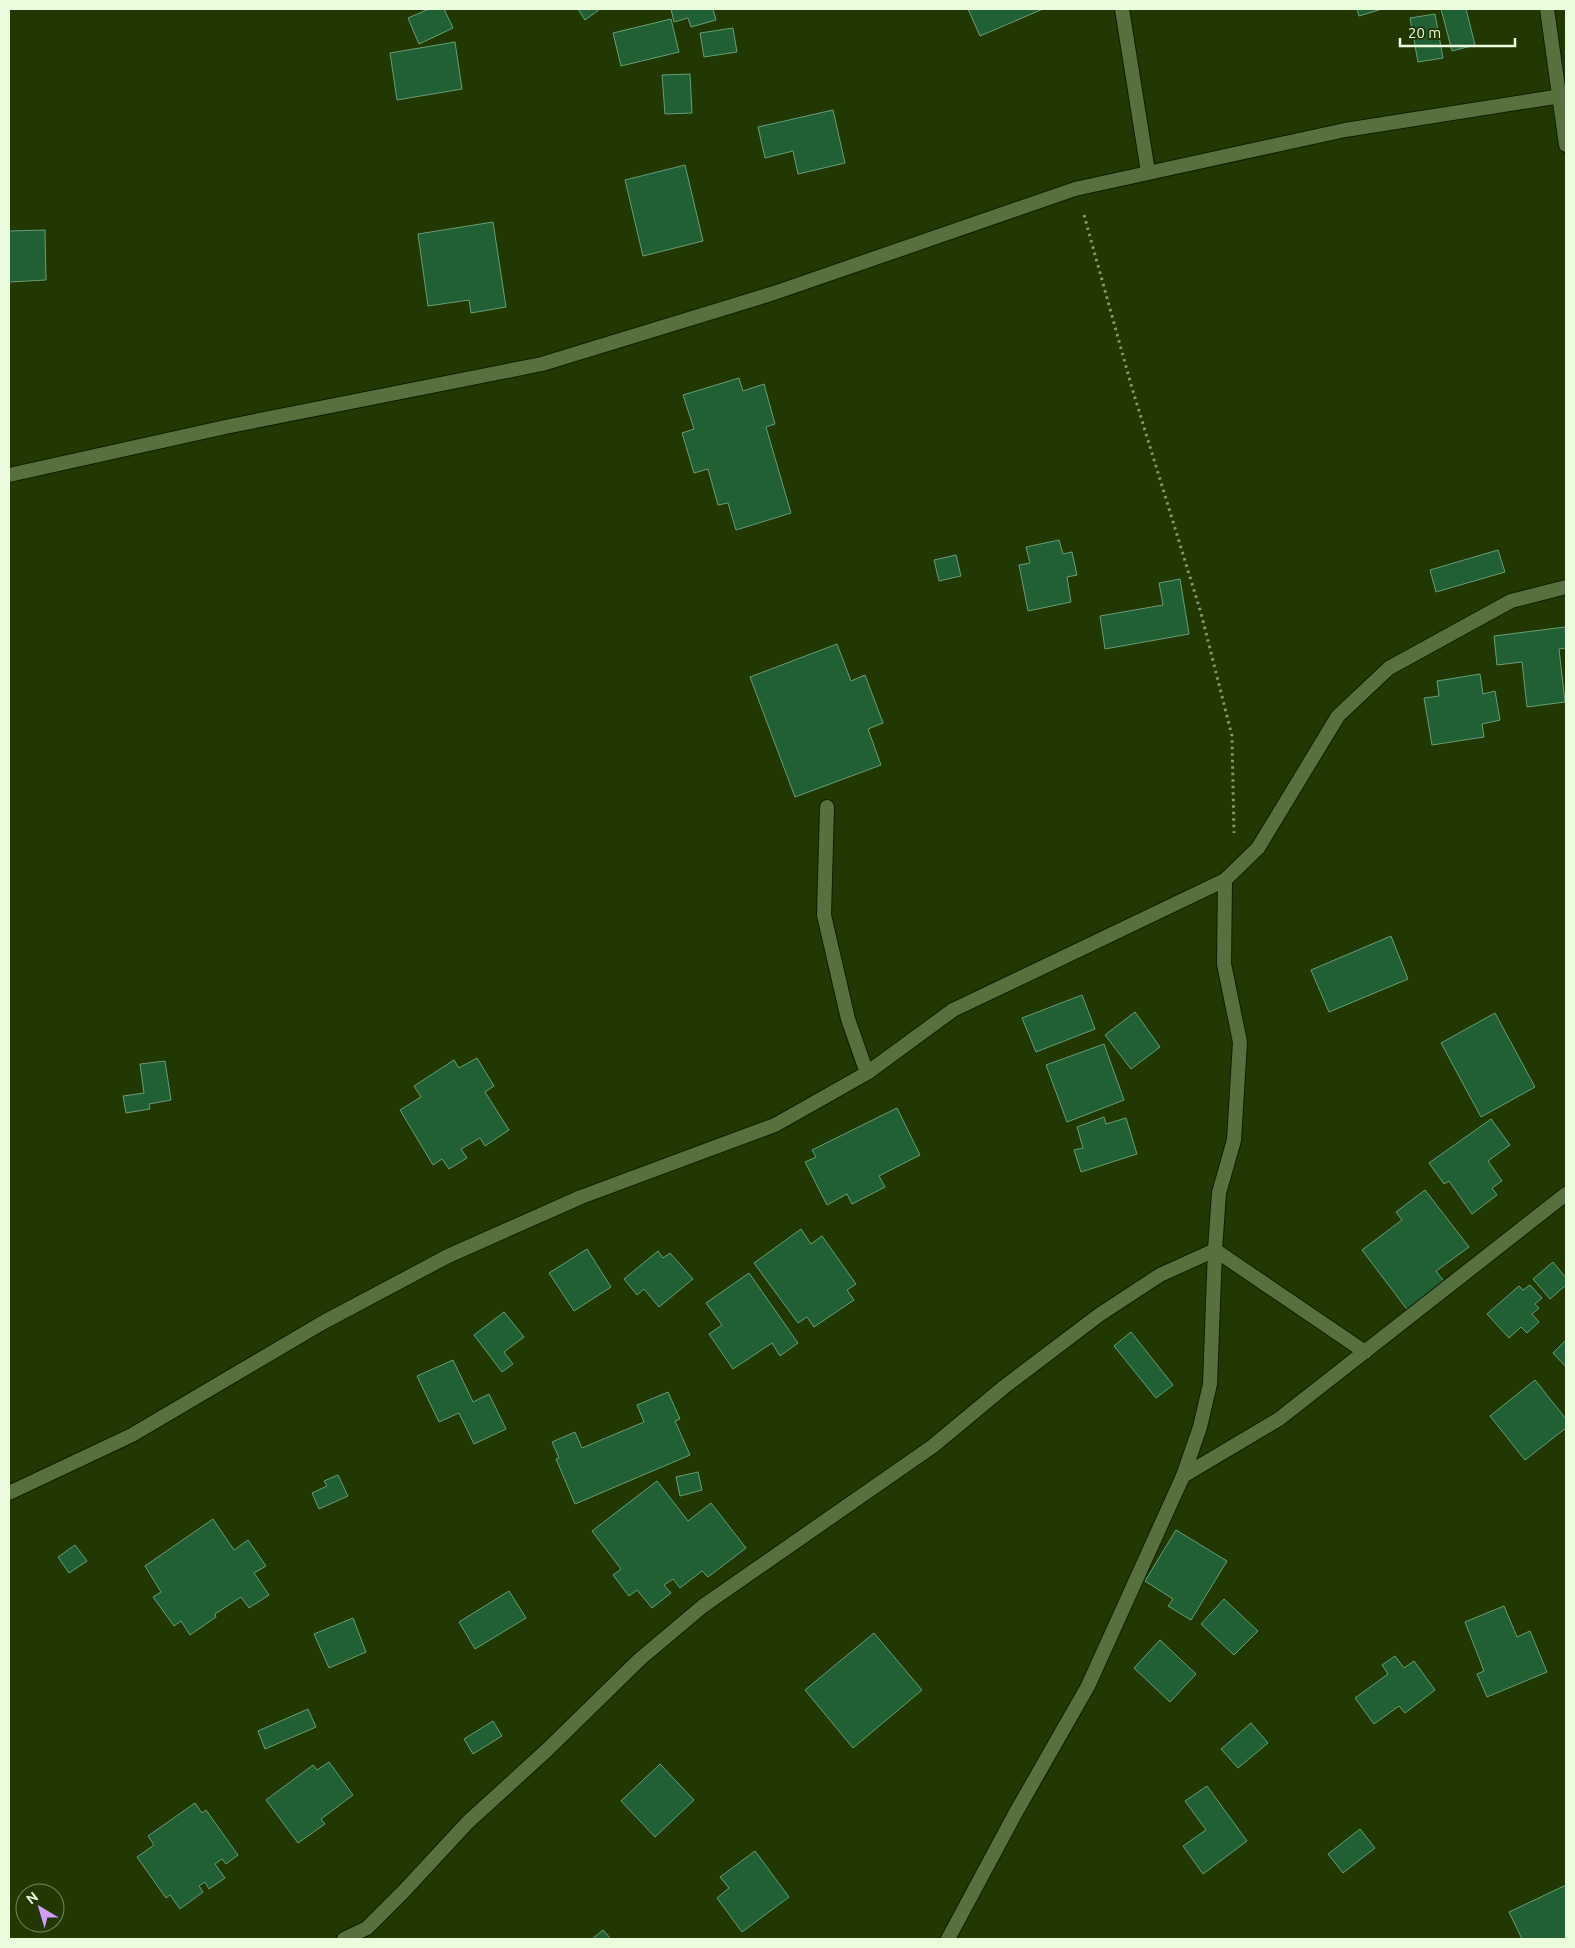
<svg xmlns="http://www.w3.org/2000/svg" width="1575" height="1948" font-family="Ubuntu,sans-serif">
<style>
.building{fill:#215f35;stroke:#699d75}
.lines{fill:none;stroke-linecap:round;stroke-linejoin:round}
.minor-casing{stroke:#0d1e00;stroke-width:16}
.tertiary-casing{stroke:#0d1e00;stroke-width:16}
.path{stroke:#84986e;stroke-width:3;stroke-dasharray:2.5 4;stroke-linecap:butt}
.minor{stroke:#57713e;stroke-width:14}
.tertiary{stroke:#57713e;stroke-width:14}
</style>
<rect width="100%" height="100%" fill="#213803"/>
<!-- building -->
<path class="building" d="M 429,9 L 444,9 L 453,28 L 419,44 L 408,18 Z
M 578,9 L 600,9 L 585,20 Z
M 671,9 L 713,9 L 716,20 L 691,27 L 688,18 L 674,22 Z
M 968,9 L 1043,9 L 980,36 Z
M 1357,9 L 1382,9 L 1359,16 Z
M 1441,9 L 1466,9 L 1475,45 L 1452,51 Z
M 1435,14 L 1443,58 L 1418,62 L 1410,18 Z
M 671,19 L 679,52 L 621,66 L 613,33 Z
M 733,28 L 737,52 L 704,57 L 700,33 Z
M 455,42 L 462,89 L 397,100 L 390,53 Z
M 690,74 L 692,113 L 665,114 L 662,75 Z
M 833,110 L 845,163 L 798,174 L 793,151 L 765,158 L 758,127 Z
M 685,165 L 703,241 L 643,256 L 625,180 Z
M 493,222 L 506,307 L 471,313 L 469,300 L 428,306 L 418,234 Z
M 45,230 L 46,280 L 9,282 L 9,231 Z
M 739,378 L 743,391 L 764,384 L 775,424 L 766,427 L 791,513 L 736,530 L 728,503 L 718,505 L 708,469 L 694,473 L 682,433 L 694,429 L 683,395 Z
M 1059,540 L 1063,554 L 1072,552 L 1077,575 L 1067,577 L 1071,602 L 1028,611 L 1019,565 L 1030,563 L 1026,547 Z
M 1498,550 L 1505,572 L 1436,592 L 1430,570 Z
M 956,555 L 961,576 L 939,581 L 934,560 Z
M 1180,579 L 1189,634 L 1105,649 L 1100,616 L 1163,605 L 1159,583 Z
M 1565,627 L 1566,648 L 1559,649 L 1565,702 L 1527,707 L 1522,662 L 1497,665 L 1494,636 Z
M 837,644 L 851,681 L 865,675 L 883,723 L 868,729 L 881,765 L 795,797 L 750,677 Z
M 1480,674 L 1483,694 L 1495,691 L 1500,720 L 1482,724 L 1484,737 L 1432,745 L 1424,698 L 1439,696 L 1437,681 Z
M 1391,936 L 1408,979 L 1329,1012 L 1311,970 Z
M 1082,995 L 1095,1029 L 1036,1052 L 1022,1018 Z
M 1135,1012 L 1160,1047 L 1131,1069 L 1105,1035 Z
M 1495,1013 L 1535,1087 L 1481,1117 L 1441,1043 Z
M 1104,1044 L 1124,1100 L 1067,1122 L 1046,1065 Z
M 477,1058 L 494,1086 L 485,1092 L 509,1130 L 485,1146 L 480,1138 L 461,1149 L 467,1158 L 449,1169 L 442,1159 L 433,1165 L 400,1110 L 421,1097 L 414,1086 L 454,1060 L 459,1068 Z
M 165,1061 L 171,1100 L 149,1104 L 150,1109 L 126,1113 L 123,1096 L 144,1093 L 140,1064 Z
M 897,1108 L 920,1155 L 879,1176 L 885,1187 L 852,1204 L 847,1194 L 827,1205 L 805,1162 L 816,1157 L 812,1150 Z
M 1104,1117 L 1106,1124 L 1126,1118 L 1137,1154 L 1081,1172 L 1074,1150 L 1083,1148 L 1077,1127 Z
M 1491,1119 L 1510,1145 L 1488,1161 L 1502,1181 L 1492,1188 L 1497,1195 L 1472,1214 L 1449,1181 L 1444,1184 L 1429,1163 Z
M 1425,1190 L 1469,1247 L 1436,1271 L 1446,1284 L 1409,1312 L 1362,1250 L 1402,1220 L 1396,1212 Z
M 801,1229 L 811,1244 L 822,1236 L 856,1284 L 847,1290 L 854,1300 L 814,1327 L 807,1317 L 798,1323 L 754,1263 Z
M 587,1249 L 611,1287 L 574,1311 L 549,1273 Z
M 658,1251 L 663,1258 L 670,1253 L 693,1279 L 659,1307 L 644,1289 L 637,1295 L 624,1279 Z
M 1553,1262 L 1566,1278 L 1566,1285 L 1550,1299 L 1533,1279 Z
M 749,1273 L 798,1343 L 780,1356 L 772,1343 L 733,1369 L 709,1334 L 722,1325 L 706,1303 Z
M 1530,1285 L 1542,1298 L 1535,1304 L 1539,1308 L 1532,1314 L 1539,1322 L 1527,1333 L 1521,1327 L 1509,1338 L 1487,1314 L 1519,1286 L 1523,1290 Z
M 504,1312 L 524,1337 L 504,1352 L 513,1364 L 502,1372 L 474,1335 Z
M 1131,1332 L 1173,1385 L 1156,1398 L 1114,1346 Z
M 1566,1340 L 1566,1367 L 1553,1353 Z
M 453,1360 L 473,1402 L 489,1394 L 506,1429 L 474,1444 L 459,1413 L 439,1422 L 417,1376 Z
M 1535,1380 L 1566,1419 L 1566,1428 L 1525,1460 L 1490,1416 Z
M 668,1392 L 680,1419 L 675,1421 L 690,1455 L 575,1504 L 556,1459 L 559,1458 L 552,1442 L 575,1432 L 582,1448 L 644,1422 L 637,1405 Z
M 698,1472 L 702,1490 L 680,1496 L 676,1477 Z
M 338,1475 L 348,1496 L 319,1509 L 312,1493 L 327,1486 L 324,1481 Z
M 657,1481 L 688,1521 L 711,1503 L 746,1548 L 708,1577 L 702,1571 L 680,1588 L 673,1579 L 664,1585 L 671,1593 L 652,1608 L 637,1590 L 629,1596 L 613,1575 L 621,1569 L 592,1531 Z
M 213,1519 L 234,1550 L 248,1540 L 266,1566 L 254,1573 L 269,1595 L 249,1608 L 241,1597 L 215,1614 L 216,1617 L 190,1635 L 181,1621 L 174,1626 L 153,1597 L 161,1592 L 145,1566 Z
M 1176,1530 L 1227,1561 L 1191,1620 L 1168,1606 L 1173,1599 L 1145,1581 Z
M 75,1545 L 87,1561 L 69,1573 L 58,1557 Z
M 509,1591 L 526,1618 L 475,1649 L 459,1622 Z
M 1224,1599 L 1258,1631 L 1234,1655 L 1201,1624 Z
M 1504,1606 L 1517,1637 L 1530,1631 L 1547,1672 L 1487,1697 L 1477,1674 L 1484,1671 L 1465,1622 Z
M 353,1618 L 366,1652 L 329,1668 L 314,1634 Z
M 874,1633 L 922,1690 L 853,1748 L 805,1690 Z
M 1160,1640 L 1196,1674 L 1170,1702 L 1134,1668 Z
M 1395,1656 L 1404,1668 L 1414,1661 L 1435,1690 L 1405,1713 L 1399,1706 L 1374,1724 L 1355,1698 L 1388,1674 L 1382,1665 Z
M 308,1709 L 316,1727 L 265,1749 L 258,1731 Z
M 493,1721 L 502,1736 L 473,1754 L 464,1739 Z
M 1251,1723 L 1268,1743 L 1238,1768 L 1221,1749 Z
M 329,1762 L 353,1795 L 321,1819 L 325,1824 L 298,1843 L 266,1800 L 313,1765 L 317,1770 Z
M 660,1764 L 694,1800 L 655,1837 L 621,1801 Z
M 1207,1786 L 1247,1841 L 1203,1874 L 1183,1846 L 1206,1830 L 1185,1801 Z
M 195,1803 L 202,1813 L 206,1810 L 238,1855 L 226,1864 L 222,1859 L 215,1864 L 225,1878 L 209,1889 L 205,1882 L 199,1886 L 203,1892 L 180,1909 L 170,1895 L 166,1898 L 137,1857 L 154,1845 L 148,1836 Z
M 1360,1829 L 1375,1848 L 1343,1873 L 1328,1854 Z
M 755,1851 L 789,1897 L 742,1932 L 717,1898 L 729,1888 L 720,1877 Z
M 1566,1885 L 1566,1939 L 1522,1939 L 1509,1912 Z
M 603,1930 L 611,1939 L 592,1939 Z"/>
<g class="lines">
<!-- minor casing -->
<g class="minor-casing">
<path id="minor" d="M 1122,9 L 1148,172
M 9,475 L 230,426 L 542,364 L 774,293 L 1075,189 L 1345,130 L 1561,96
M 827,807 L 824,915 L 848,1019 L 867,1073
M 1215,1250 L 1365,1352
M 1183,1476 L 1279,1419 L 1566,1194
M 9,1493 L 132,1435 L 322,1323 L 448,1256 L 581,1197 L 775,1125 L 867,1073 L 953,1010 L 1225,880 L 1258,848 L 1338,716 L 1389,668 L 1511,601 L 1566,587
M 344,1939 L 367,1928 L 404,1891 L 468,1822 L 547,1750 L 640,1659 L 703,1606 L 933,1446 L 1004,1387 L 1099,1315 L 1160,1275 L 1215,1250
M 948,1939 L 1015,1814 L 1088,1686 L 1183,1476 L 1200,1427 L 1210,1384 L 1215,1250 L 1219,1193 L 1234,1140 L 1240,1042 L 1224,964 L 1225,880"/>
</g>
<!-- tertiary casing -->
<g class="tertiary-casing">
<path id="tertiary" d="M 1547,9 L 1566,145"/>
</g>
<!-- path -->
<path class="path" d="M 1084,215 L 1132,388 L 1201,613 L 1232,736 L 1234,833"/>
<!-- minor -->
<use href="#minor" class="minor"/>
<!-- tertiary -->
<use href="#tertiary" class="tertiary"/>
</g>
<!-- border -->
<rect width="1575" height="1948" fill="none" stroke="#ebfbde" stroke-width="20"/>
<!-- north arrow -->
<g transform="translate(40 1908) rotate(322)"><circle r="24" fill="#213803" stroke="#72865b"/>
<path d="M0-4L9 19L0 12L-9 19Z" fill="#d59cfb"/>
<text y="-8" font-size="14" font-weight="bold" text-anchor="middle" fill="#ebfbde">N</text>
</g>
<!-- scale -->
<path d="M1400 38v8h115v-8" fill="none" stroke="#ebfbde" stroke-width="2.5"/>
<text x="1408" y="38" font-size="15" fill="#ebfbde" stroke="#213803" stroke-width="4" paint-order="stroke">20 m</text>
</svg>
